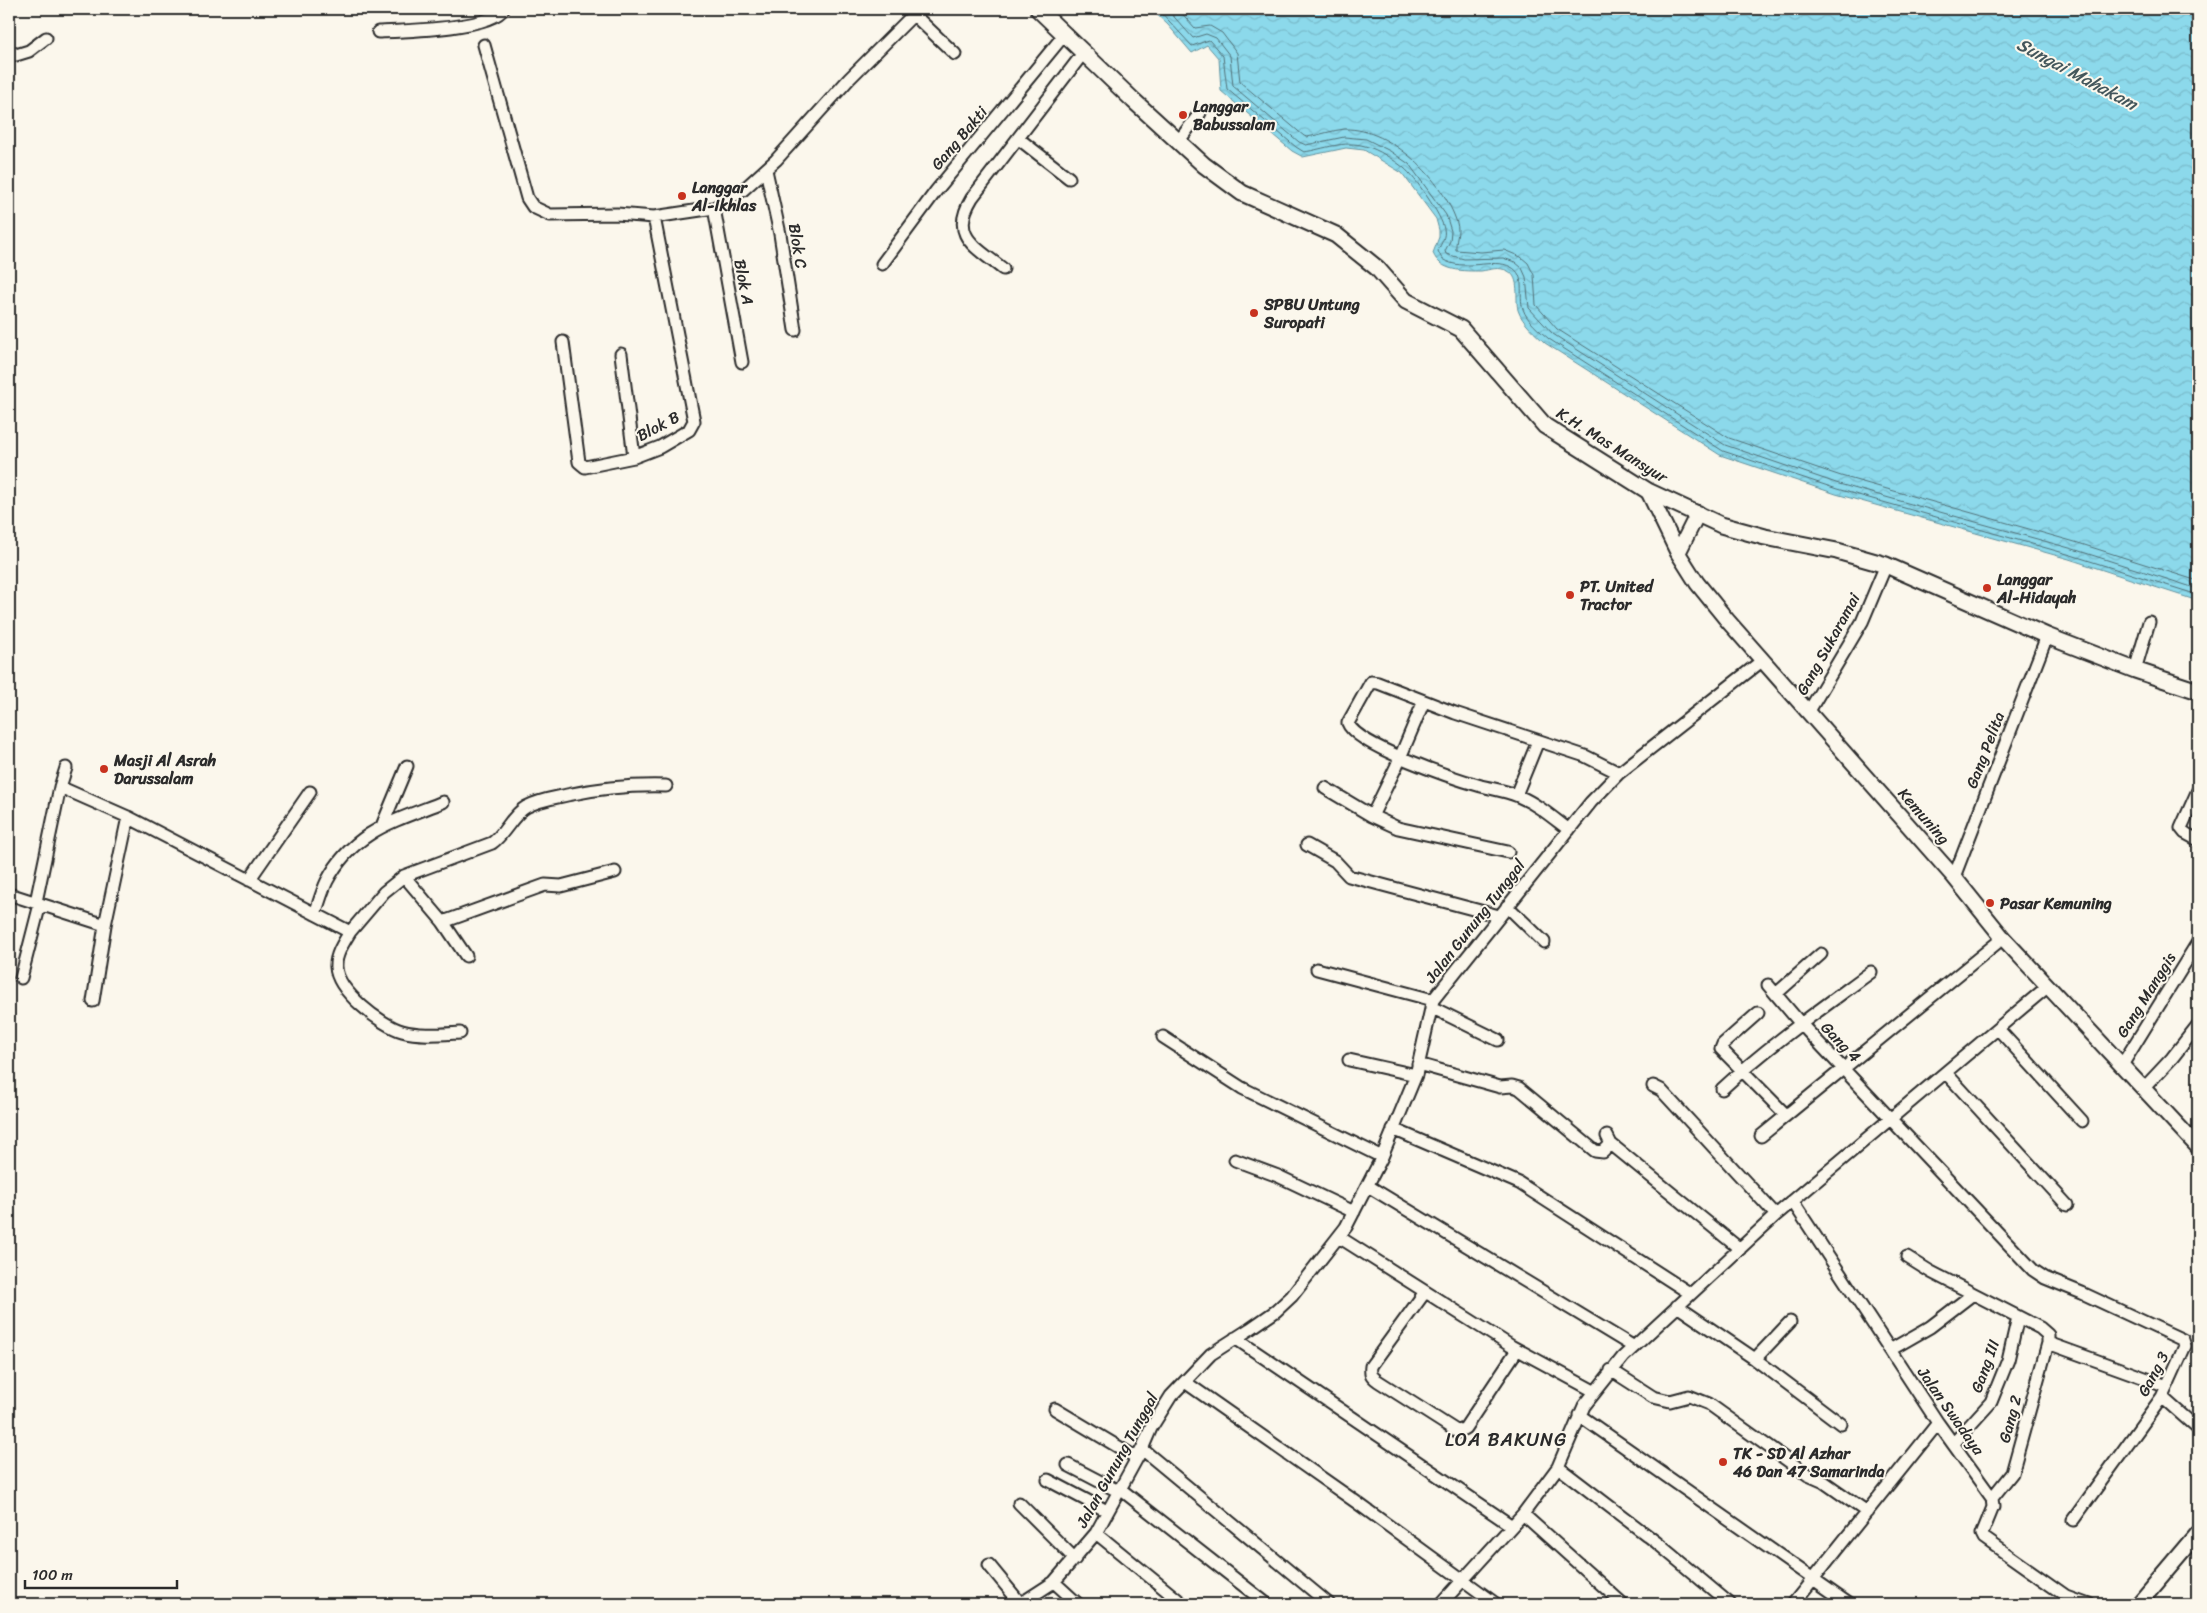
<svg xmlns="http://www.w3.org/2000/svg" width="2207" height="1613" font-family="Sriracha,sans-serif">
<style>
.water{fill:url(#water-waves);stroke:#65939e}
.lines{fill:none;stroke-linecap:round;stroke-linejoin:round}
.shore{stroke:#527178;stroke-width:1}
.minor-casing{stroke:#2b2b2b;stroke-width:15}
.tertiary-casing{stroke:#2b2b2b;stroke-width:18}
.secondary-casing{stroke:#2b2b2b;stroke-width:19}
.minor{stroke:#fbf7ec;stroke-width:11}
.tertiary{stroke:#fbf7ec;stroke-width:14}
.secondary{stroke:#fbf7ec;stroke-width:15}
.poi-dot{fill:#c8321e;stroke:#fbf7ec;stroke-width:2}
.labels{text-anchor:middle;dominant-baseline:central;stroke-width:4;stroke-linejoin:round;paint-order:stroke}
.poi-label{font-size:16px;font-weight:bold;fill:#2b2b2b;stroke:#fbf7ec;text-anchor:start}
.street-label{font-size:16px;fill:#2b2b2b;stroke:#fbf7ec}
.water-label{font-size:18px;font-style:italic;fill:#43565b;stroke:#fbf7ec}
.quarter-label{font-size:19px;letter-spacing:1px;fill:#2b2b2b;stroke:#fbf7ec}
</style>
<defs>
<pattern id="water-waves" width="16" height="10" patternUnits="userSpaceOnUse" patternTransform="scale(1.25)"><rect width="16" height="10" fill="#8cd9eb"/><path d="M0 5q4-4 8 0t8 0" fill="none" stroke="#79baca"/></pattern>
</defs>
<rect width="100%" height="100%" fill="#fbf7ec"/>
<filter id="ink" filterUnits="userSpaceOnUse"><feTurbulence type="fractalNoise" baseFrequency=".02" numOctaves="2"/><feDisplacementMap in="SourceGraphic" scale="10" xChannelSelector="R" yChannelSelector="G"/><feConvolveMatrix kernelMatrix="1 2 1 2 8 2 1 2 1" color-interpolation-filters="sRGB"/></filter>
<g filter="url(#ink)">
<!-- water -->
<path class="water" d="M 1151,9 L 2198,9 L 2198,601 L 2069,559 L 1836,494 L 1720,455 L 1545,343 C 1536,334 1522,323 1518,310 C 1515,298 1521,278 1508,271 C 1498,266 1490,270 1481,271 C 1464,271 1440,272 1433,253 L 1439,237 L 1439,230 L 1436,219 L 1402,173 L 1364,150 L 1346,148 L 1303,157 L 1292,151 L 1221,91 L 1219,59 L 1207,45 L 1192,53 L 1168,25 Z"/>
<g class="lines">
<!-- shore -->
<path class="shore" d="M 1158,9 L 1192,46 L 1209,40 L 1223,56 L 1227,89 L 1296,147 L 1304,152 C 1324,149 1344,140 1365,146 C 1378,149 1394,160 1404,168 C 1415,177 1442,216 1444,229 C 1446,237 1441,243 1438,251 L 1442,259 C 1464,273 1493,257 1511,267 C 1527,275 1518,295 1523,309 C 1527,321 1540,331 1549,339 L 1723,451 L 1837,489 L 2071,555 L 2198,595
M 1167,9 L 1193,38 L 1206,34 L 1216,38 L 1230,56 L 1233,86 L 1299,142 L 1306,145 L 1344,137 L 1366,139 L 1390,151 L 1409,164 L 1446,215 L 1451,231 L 1450,241 L 1445,251 L 1446,254 L 1464,259 L 1503,258 L 1515,262 L 1522,268 L 1526,277 L 1529,308 L 1553,334 L 1725,445 L 1839,484 L 2073,549 L 2198,589
M 1178,9 L 1195,28 L 1210,26 L 1222,33 L 1237,53 L 1240,82 L 1304,136 L 1307,137 C 1320,135 1333,130 1345,129 C 1392,128 1444,181 1457,223 C 1460,233 1455,241 1456,250 L 1481,252 L 1504,250 L 1521,257 L 1528,263 L 1534,275 L 1536,305 L 1557,329 L 1729,438 L 1841,476 L 2075,542 L 2198,581"/>
<!-- minor casing -->
<g class="minor-casing">
<path id="minor" d="M 913,14 L 955,54
M 378,32 C 402,31 492,29 503,9
M 484,45 L 527,198 L 533,207 L 550,215 L 617,214 L 654,217 L 714,208 L 743,190 L 776,160 L 849,79 L 919,9
M 9,50 L 16,55 L 29,51 L 46,38
M 1019,139 L 1069,178
M 1178,142 L 1200,113
M 766,170 L 780,234 L 795,330
M 714,208 L 742,362
M 882,264 L 936,191 L 1064,35
M 1003,269 C 975,246 949,236 972,198 L 1084,52
M 563,342 L 579,462 L 585,467 L 634,457 L 660,447 L 689,430 L 694,421 L 654,217
M 621,354 L 634,457
M 2135,670 L 2149,622
M 1424,701 L 1396,767 L 1372,816 L 1398,828 L 1508,852
M 1809,711 L 1862,622 L 1886,565
M 60,787 L 66,768
M 1325,788 L 1372,816
M 2198,790 L 2181,828 L 2185,833 L 2198,840
M 1516,795 L 1538,741
M 382,826 L 407,766
M 1569,830 C 1552,817 1537,804 1518,796 C 1507,791 1493,789 1481,786 C 1456,779 1356,746 1348,723 L 1371,682 L 1378,683 L 1455,713 L 1585,756 L 1619,773
M 1307,845 L 1335,861 L 1349,876 L 1499,916
M 404,876 L 443,922 L 466,956
M 1954,877 L 2047,636
M 249,880 L 310,792
M 9,894 L 105,925 L 128,817 L 350,932 L 384,892 L 404,876 L 492,843 C 505,834 512,815 526,807 C 538,800 553,798 567,795 C 600,788 632,785 666,786
M 36,902 L 60,787 L 128,817
M 1507,906 L 1544,942
M 315,914 C 319,903 322,891 327,881 C 353,831 395,821 443,802
M 443,922 L 545,885 L 561,886 L 615,872
M 350,932 C 344,942 335,955 336,967 C 337,991 381,1025 402,1031 C 420,1036 441,1034 460,1033
M 1317,969 L 1433,1000
M 21,978 L 40,904
M 1768,985 L 1801,1024 L 2033,1270 L 2045,1278 L 2082,1293 L 2183,1340 L 2185,1346 L 2162,1397 L 2073,1520
M 1776,994 L 1821,954
M 93,1001 L 105,925
M 1431,1007 L 1498,1040
M 1758,1013 L 1723,1044 L 1721,1049 L 1785,1114
M 1999,1030 L 2082,1121
M 1163,1037 L 1242,1088 L 1382,1157
M 1349,1060 L 1416,1075
M 1418,1064 L 1500,1087 L 1512,1086 L 1519,1088 L 1595,1151 L 1603,1152 L 1611,1144
M 2122,1065 L 2198,942
M 1946,1073 L 2067,1205
M 1653,1086 L 1661,1090 L 1776,1215
M 1722,1089 C 1768,1046 1821,1009 1871,972
M 2143,1089 L 2172,1058 L 2198,1025
M 1393,1129 L 1519,1183 L 1691,1294
M 1607,1136 L 1611,1144 L 1740,1249
M 1761,1136 L 2003,938
M 1235,1160 L 1278,1176 L 1354,1212
M 1368,1186 L 1634,1347
M 1793,1202 L 1938,1423 L 1992,1498 L 1993,1507 L 1982,1534 L 1984,1538 L 2066,1596 L 2088,1604
M 1339,1237 L 1511,1346 L 1594,1391
M 1907,1257 L 1931,1272 L 2040,1328 L 2048,1335 L 2048,1343 L 2167,1386
M 1425,1292 L 1371,1366 C 1370,1374 1371,1376 1378,1381 L 1458,1432 L 1465,1428 L 1517,1350
M 1677,1306 L 1755,1359 L 1841,1424
M 1235,1338 L 1512,1526
M 1890,1350 L 1930,1327 L 1973,1294
M 1755,1359 L 1790,1322
M 1611,1370 L 1653,1397 L 1670,1401 L 1689,1396 L 1709,1404 L 1808,1475 L 1824,1482 L 1867,1512
M 1185,1382 L 1356,1502 L 1496,1604
M 2162,1397 L 2198,1429
M 1055,1409 L 1137,1458
M 1579,1415 L 1849,1604
M 1953,1444 L 1991,1402 L 2008,1360 L 2018,1317
M 1142,1449 L 1329,1604
M 1068,1465 L 1118,1491
M 1558,1467 L 1656,1542 L 1730,1604
M 1048,1480 L 1107,1511
M 1119,1488 L 1267,1604
M 1992,1498 L 2012,1473 L 2048,1343
M 1019,1503 L 1075,1559
M 1523,1514 L 1623,1604
M 1096,1533 L 1183,1604
M 989,1565 L 1021,1604
M 1054,1582 L 1078,1604
M 1020,1604 L 1054,1582 L 1096,1533 L 1142,1449 L 1151,1428 L 1171,1396 L 1211,1354 L 1250,1329 L 1276,1311 L 1292,1296 L 1346,1227 L 1382,1157 L 1416,1075 L 1433,1000 L 1456,971 L 1591,802 L 1619,773 L 1763,660
M 1441,1604 L 1523,1514 L 1558,1467 L 1584,1406 L 1623,1357 L 1776,1215 L 2047,987
M 1793,1604 L 1938,1423"/>
</g>
<!-- tertiary casing -->
<g class="tertiary-casing">
<path id="tertiary" d="M 1648,491 L 1678,553 L 1697,583 L 1727,620 L 1954,877 L 2003,938 L 2198,1147
M 1678,553 L 1698,513"/>
</g>
<!-- secondary casing -->
<g class="secondary-casing">
<path id="secondary" d="M 1038,9 L 1134,101 L 1204,165 L 1242,193 L 1336,235 L 1377,268 L 1406,301 L 1461,329 L 1545,426 L 1648,491 L 1721,525 L 1765,537 L 1837,551 L 1886,565 L 2047,636 L 2135,670 L 2198,691
M 2138,1604 L 2198,1533"/>
</g>
<!-- minor -->
<use href="#minor" class="minor"/>
<!-- tertiary -->
<use href="#tertiary" class="tertiary"/>
<!-- secondary -->
<use href="#secondary" class="secondary"/>
</g>
</g>
<!-- markers -->
<g class="poi-dot">
<circle cx="1183" cy="115" r="5"/>
<circle cx="682" cy="196" r="5"/>
<circle cx="1254" cy="313" r="5"/>
<circle cx="1987" cy="588" r="5"/>
<circle cx="1570" cy="595" r="5"/>
<circle cx="104" cy="769" r="5"/>
<circle cx="1990" cy="903" r="5"/>
<circle cx="1723" cy="1462" r="5"/>
</g>
<g class="labels">
<!-- poi labels -->
<g class="poi-label">
<text x="1193" y="106">Langgar<tspan x="1193" dy="18">Babussalam</tspan></text>
<text x="692" y="187">Langgar<tspan x="692" dy="18">Al-Ikhlas</tspan></text>
<text x="1264" y="304">SPBU Untung<tspan x="1264" dy="18">Suropati</tspan></text>
<text x="1997" y="579">Langgar<tspan x="1997" dy="18">Al-Hidayah</tspan></text>
<text x="1580" y="586">PT. United<tspan x="1580" dy="18">Tractor</tspan></text>
<text x="114" y="760">Masji Al Asrah<tspan x="114" dy="18">Darussalam</tspan></text>
<text x="2000" y="903">Pasar Kemuning</text>
<text x="1733" y="1453">TK - SD Al Azhar<tspan x="1733" dy="18">46 Dan 47 Samarinda</tspan></text>
</g>
<!-- street labels -->
<g class="street-label">
<text transform="translate(959 138) rotate(-50)">Gang Bakti</text>
<text transform="translate(798 246) rotate(80)">Blok C</text>
<text transform="translate(744 282) rotate(79)">Blok A</text>
<text transform="translate(658 426) rotate(-28)">Blok B</text>
<text transform="translate(1612 445) rotate(32)">K.H. Mas Mansyur</text>
<text transform="translate(1828 644) rotate(-61)">Gang Sukaramai</text>
<text transform="translate(1985 750) rotate(-69)">Gang Pelita</text>
<text transform="translate(1924 816) rotate(49)">Kemuning</text>
<text transform="translate(1475 921) rotate(-52)">Jalan Gunung Tunggal</text>
<text transform="translate(2146 995) rotate(-58)">Gang Manggis</text>
<text transform="translate(1841 1042) rotate(46)">Gang 4</text>
<text transform="translate(1985 1366) rotate(-70)">Gang III</text>
<text transform="translate(2153 1374) rotate(-62)">Gang 3</text>
<text transform="translate(1951 1411) rotate(55)">Jalan Swadaya</text>
<text transform="translate(2010 1419) rotate(-75)">Gang 2</text>
<text transform="translate(1117 1460) rotate(-61)">Jalan Gunung Tunggal</text>
</g>
<!-- water labels -->
<g class="water-label">
<text transform="translate(2077 74) rotate(28)">Sungai Mahakam</text>
</g>
<!-- quarter labels -->
<g class="quarter-label">
<text x="1506" y="1439">LOA BAKUNG</text>
</g>
</g>
<!-- margin -->
<rect width="2207" height="1613" fill="none" stroke="#fbf7ec" stroke-width="30"/>
<rect x="15" y="15" width="2177" height="1583" fill="none" stroke="#2b2b2b" stroke-width="2" filter="url(#ink)"/>
<!-- scale -->
<path d="M25 1580v8h152v-8" fill="none" stroke="#2b2b2b" stroke-width="2.5"/>
<text x="32" y="1580" font-size="15" fill="#2b2b2b" stroke="#fbf7ec" stroke-width="4" paint-order="stroke">100 m</text>
</svg>
